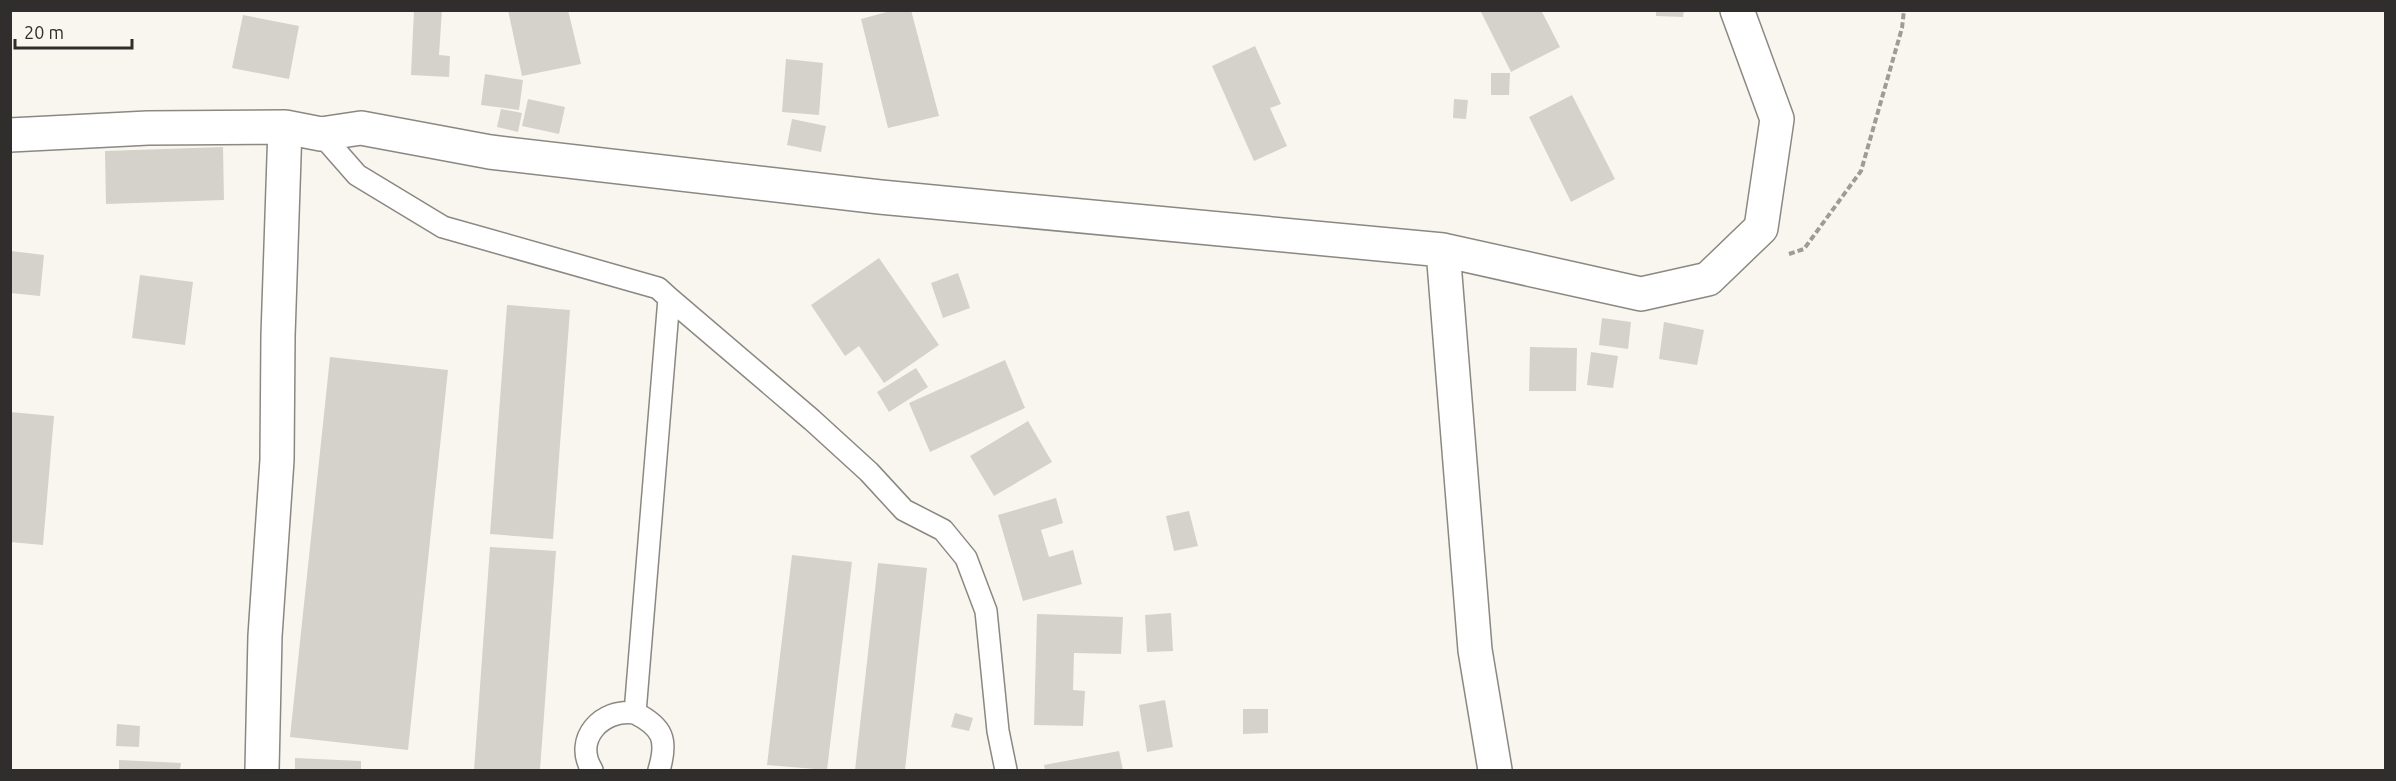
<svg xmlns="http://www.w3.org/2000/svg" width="2396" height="781" font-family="Ubuntu,sans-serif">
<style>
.building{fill:#d5d2cb}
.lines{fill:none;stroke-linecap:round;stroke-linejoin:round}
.lane-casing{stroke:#8b8882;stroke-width:24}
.street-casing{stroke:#8b8882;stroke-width:36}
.path{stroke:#9e9c97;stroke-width:4;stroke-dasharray:6 3;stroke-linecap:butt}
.lane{stroke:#fff;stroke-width:21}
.street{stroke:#fff;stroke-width:33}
</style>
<rect width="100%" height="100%" fill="#f9f6ef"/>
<!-- building -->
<path class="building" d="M 414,10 L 442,10 L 439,55 L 450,56 L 449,77 L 411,75 Z
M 508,10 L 568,10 L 581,64 L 522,76 Z
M 894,10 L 911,10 L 939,116 L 888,128 L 861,19 Z
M 1480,10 L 1541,10 L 1560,47 L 1511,72 Z
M 1656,10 L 1684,10 L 1683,17 L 1656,16 Z
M 243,15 L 299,26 L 289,79 L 232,68 Z
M 1255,46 L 1281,104 L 1270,108 L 1287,146 L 1254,161 L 1212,66 Z
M 786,59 L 823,63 L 819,115 L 782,112 Z
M 1491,73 L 1510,73 L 1509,95 L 1491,95 Z
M 485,74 L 523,80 L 519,110 L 481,105 Z
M 1572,95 L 1615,179 L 1571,202 L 1529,117 Z
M 528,99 L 565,107 L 559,134 L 522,126 Z
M 1454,99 L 1468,100 L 1466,119 L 1453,118 Z
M 501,109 L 522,113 L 518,132 L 497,127 Z
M 792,119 L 826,126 L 821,152 L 787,145 Z
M 223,147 L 224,200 L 106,204 L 105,151 Z
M 11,251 L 44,255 L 40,296 L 10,293 Z
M 879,258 L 939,345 L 884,383 L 859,346 L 845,356 L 811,305 Z
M 958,273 L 970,308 L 943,318 L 931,283 Z
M 140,275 L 193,282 L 185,345 L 132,338 Z
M 507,305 L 570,310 L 553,539 L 490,534 Z
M 1602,318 L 1631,322 L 1628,349 L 1599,345 Z
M 1664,322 L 1704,330 L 1697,365 L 1659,359 Z
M 1530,347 L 1577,348 L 1576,391 L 1529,391 Z
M 1591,352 L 1618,356 L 1613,388 L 1587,385 Z
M 330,357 L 448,370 L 408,750 L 290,737 Z
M 1005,360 L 1025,408 L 930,452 L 909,403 Z
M 916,368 L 928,387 L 889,412 L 877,392 Z
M 10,412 L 54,416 L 43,545 L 10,542 Z
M 1028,421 L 1052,462 L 994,496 L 970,456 Z
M 1056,498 L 1063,523 L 1041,530 L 1049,557 L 1073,550 L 1082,584 L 1023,601 L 998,515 Z
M 1189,511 L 1198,546 L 1174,551 L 1166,516 Z
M 490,547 L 556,551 L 540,770 L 474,770 Z
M 792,555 L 852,562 L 827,770 L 767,765 Z
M 878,563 L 927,568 L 905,770 L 855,770 Z
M 1171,613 L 1173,651 L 1147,652 L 1145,615 Z
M 1037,614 L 1123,617 L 1121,654 L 1074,653 L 1073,690 L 1085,691 L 1083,726 L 1034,725 Z
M 1165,700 L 1173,747 L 1147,752 L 1139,705 Z
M 1243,709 L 1268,709 L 1268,733 L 1243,734 Z
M 955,713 L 973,718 L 969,731 L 951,727 Z
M 117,724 L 140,726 L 139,747 L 116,746 Z
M 1119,751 L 1123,770 L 1045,770 L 1044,765 Z
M 295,758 L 361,761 L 361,770 L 295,770 Z
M 119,760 L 181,763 L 180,770 L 119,770 Z"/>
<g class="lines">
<!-- lane casing -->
<g class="lane-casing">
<path id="lane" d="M 321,134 L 357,175 L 443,227 L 658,288 L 669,298 L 635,713 C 602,708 573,739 592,770
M 669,298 L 812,420 L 869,472 L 904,510 L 943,530 L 966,558 L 986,611 L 998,731 L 1006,770
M 635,713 C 663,727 668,740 659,770"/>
</g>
<!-- street casing -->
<g class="street-casing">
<path id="street" d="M 10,135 L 148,128 L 285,127 L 321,134 L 361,128 L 490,152 L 880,197 L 1443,250 L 1641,294 L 1708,279 L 1761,228 L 1777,119 L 1737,10
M 1443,250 L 1475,650 L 1495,770
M 262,770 L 265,636 L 277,460 L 278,336 L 285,127"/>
</g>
<!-- path -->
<path class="path" d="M 1789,254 L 1804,249 L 1861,171 L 1902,28 L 1904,10"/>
<!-- lane -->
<use href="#lane" class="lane"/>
<!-- street -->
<use href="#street" class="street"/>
</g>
<!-- border -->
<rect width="2396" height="781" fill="none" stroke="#2f2e2c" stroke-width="24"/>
<!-- scale -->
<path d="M15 39v9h117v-9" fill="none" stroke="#2f2e2c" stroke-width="3"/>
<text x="24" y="39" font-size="18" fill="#2f2e2c" stroke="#f9f6ef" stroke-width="4.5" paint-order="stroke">20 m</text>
</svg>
